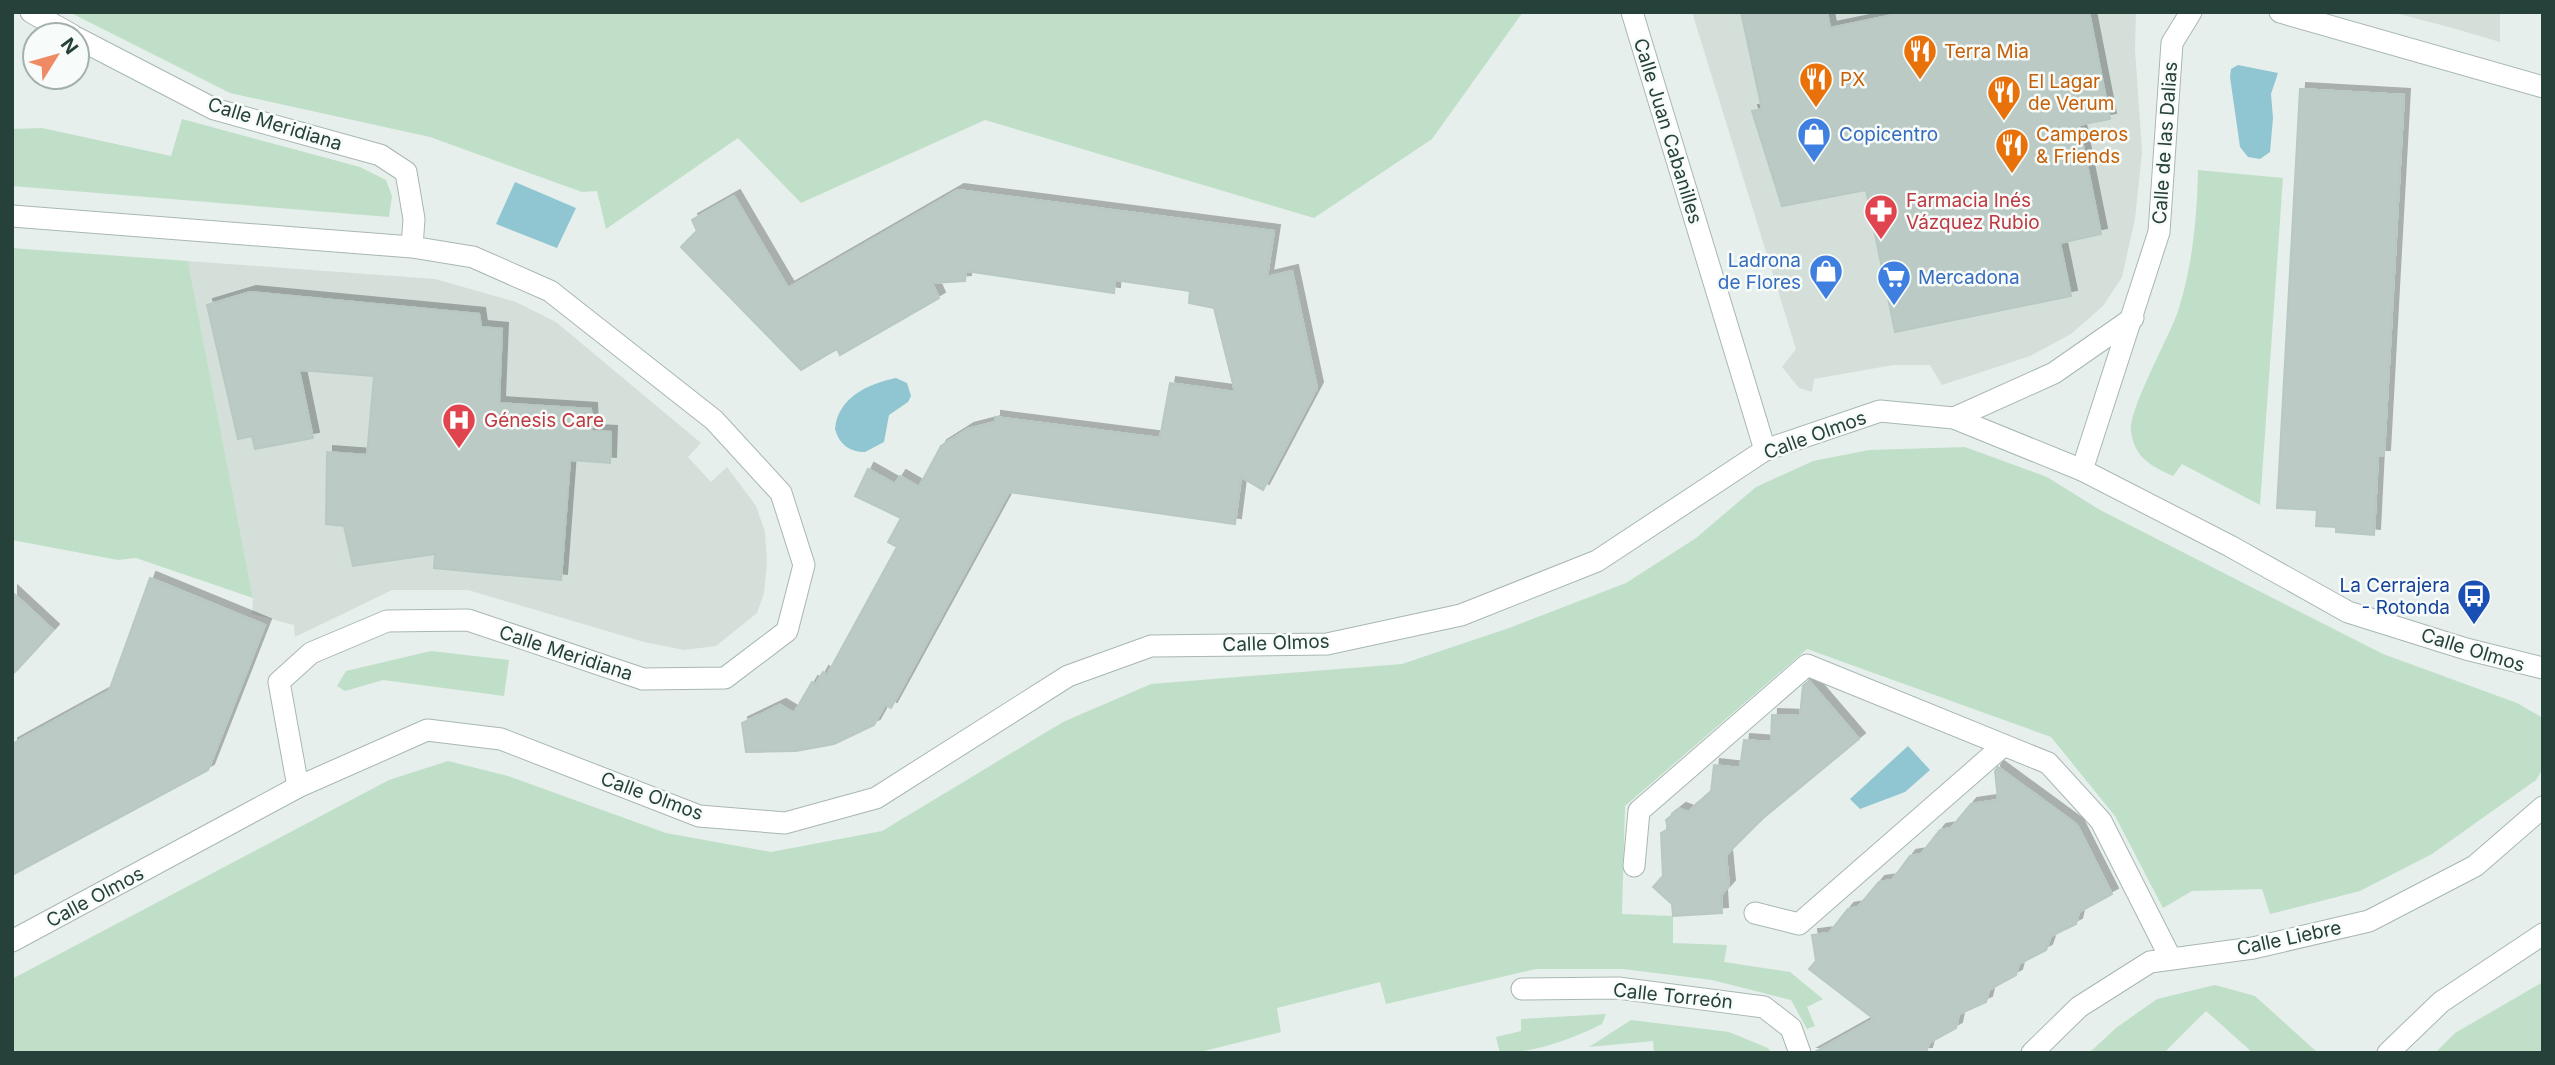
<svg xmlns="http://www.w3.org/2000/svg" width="2555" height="1065" font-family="Inter,sans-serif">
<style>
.built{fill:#d4dfda}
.green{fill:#c0dfc9}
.water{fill:#90c6d2}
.building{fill:#bbcac4;stroke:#b8c8c2;stroke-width:2;filter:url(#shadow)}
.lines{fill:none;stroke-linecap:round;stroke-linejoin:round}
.service-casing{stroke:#a8b7b2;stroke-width:23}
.minor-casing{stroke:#a8b7b2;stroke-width:23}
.tertiary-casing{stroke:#a8b7b2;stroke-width:23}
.service{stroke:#fff;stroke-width:21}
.minor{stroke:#fff;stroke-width:21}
.tertiary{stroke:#fff;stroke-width:21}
.labels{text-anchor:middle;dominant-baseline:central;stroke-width:5;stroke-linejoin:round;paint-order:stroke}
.food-label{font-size:19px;fill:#c56008;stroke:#f7fbf9;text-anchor:start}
.street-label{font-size:19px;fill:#25413a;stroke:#f7fbf9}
.shop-label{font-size:19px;fill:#366cbe;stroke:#f7fbf9;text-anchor:start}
.health-label{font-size:19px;fill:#be3a42;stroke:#f7fbf9;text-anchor:start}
.transit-label{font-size:19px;fill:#164399;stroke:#f7fbf9;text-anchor:end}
</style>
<defs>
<filter id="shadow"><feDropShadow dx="6" dy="-6" stdDeviation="0" flood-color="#0004"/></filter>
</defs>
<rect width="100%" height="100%" fill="#e6efeb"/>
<!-- built -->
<path class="built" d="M 1692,12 L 2136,12 L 2135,49 L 2142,152 L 2135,219 L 2122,277 L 2103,306 L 2071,334 L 2030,356 L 1942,385 L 1930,365 L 1893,365 L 1814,379 L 1812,392 L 1799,388 L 1782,367 L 1796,349 Z
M 2391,12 L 2500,12 L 2500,42 L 2449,27 Z
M 188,261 L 435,279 L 516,302 L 556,322 L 701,443 L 688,457 L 711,482 L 727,467 L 756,506 L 765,532 L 767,563 L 764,593 L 757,613 L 716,646 L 684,650 L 644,642 L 468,590 L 392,590 L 295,637 L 294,625 L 252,614 L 253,598 Z"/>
<!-- green -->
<path class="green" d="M 69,12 L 1523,12 L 1432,139 L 1314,218 L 985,120 L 801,203 L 738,138 L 606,229 L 597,191 L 582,192 L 430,137 L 230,93 Z
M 182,119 L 360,167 L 386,180 L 392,196 L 389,217 L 12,186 L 12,129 L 42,128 L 171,156 Z
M 2198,170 L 2283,178 L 2260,505 L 2182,464 L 2173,476 C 2151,466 2135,458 2131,432 C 2128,409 2171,335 2179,308 C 2193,262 2197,217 2198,170 Z
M 12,248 L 188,261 L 253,598 L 136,558 L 118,560 L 12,540 Z
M 1965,447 L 2047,477 L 2100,510 L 2383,654 L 2517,703 L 2543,718 L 2543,768 L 2536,780 L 2432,854 L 2360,891 L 2270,914 L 2262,889 L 2192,891 L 2163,908 L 2115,816 L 2051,737 L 1807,649 L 1625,806 L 1622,914 L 1673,916 L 1673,943 L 1727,945 L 1724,962 L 1790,972 L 1823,999 L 1807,1007 L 1815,1026 L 1807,1029 L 1791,1000 L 1712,980 L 1623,969 L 1536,969 L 1386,1004 L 1380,982 L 1277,1008 L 1281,1032 L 1196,1053 L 12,1053 L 12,979 L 389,780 L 448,761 L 508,776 L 666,833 L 771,852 L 882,831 L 1063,722 L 1151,684 L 1402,664 L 1512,627 L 1626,583 L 1696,538 L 1756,487 L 1813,461 L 1869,450 Z
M 431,651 L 509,660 L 504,696 L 383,680 L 345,691 L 337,686 L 346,671 Z
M 2543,982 L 2543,1053 L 2435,1053 L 2455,1033 Z
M 2215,985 L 2255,996 L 2318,1053 L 2253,1053 L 2206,1011 L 2164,1053 L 2089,1053 L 2116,1028 L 2157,999 Z
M 1606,1014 L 1602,1024 C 1570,1040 1533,1053 1500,1053 L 1496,1037 L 1521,1031 L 1521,1019 Z
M 1631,1020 L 1729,1032 L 1768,1048 L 1771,1053 L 1654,1053 L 1653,1041 L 1589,1047 Z"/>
<!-- water -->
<path class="water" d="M 2238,65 L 2278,73 L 2271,94 L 2273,118 L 2270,152 L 2260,159 L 2248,157 L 2240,147 L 2230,77 L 2231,69 Z
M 515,182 L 576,208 L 557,248 L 496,224 Z
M 896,378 L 907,383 L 911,396 L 908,402 L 889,415 L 884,442 L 865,452 C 849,452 839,444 835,429 C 838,397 868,384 896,378 Z
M 1908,746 L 1930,770 L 1905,792 L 1860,809 L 1850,799 Z"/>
<!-- building -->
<path class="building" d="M 1741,12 L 1827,12 L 1830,28 L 1907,12 L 2089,12 L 2110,119 L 2079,125 L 2101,234 L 2060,243 L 2071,296 L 1895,332 L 1866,190 L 1782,206 L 1752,111 L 1762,109 Z
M 2300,89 L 2404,95 L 2384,456 L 2378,456 L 2374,535 L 2336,532 L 2336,527 L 2316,526 L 2317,510 L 2277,508 Z
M 958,190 L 1274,231 L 1267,277 L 1292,271 L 1317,388 L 1263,490 L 1241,477 L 1235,524 L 1009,492 L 891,708 L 885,705 L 874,725 L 834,744 L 796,751 L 746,752 L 742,723 L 780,705 L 794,713 L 812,682 L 816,684 L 823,672 L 827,675 L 897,547 L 888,542 L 901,518 L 855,496 L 868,469 L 895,484 L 900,476 L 919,487 L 941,446 L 968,429 L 995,422 L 995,417 L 1160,438 L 1170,383 L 1235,392 L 1214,308 L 1189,303 L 1190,291 L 1115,280 L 1114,293 L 966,271 L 965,281 L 932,283 L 939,298 L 840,355 L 837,349 L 801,370 L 681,247 L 697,231 L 692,220 L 734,196 L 788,288 Z
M 250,292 L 479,314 L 481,327 L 502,329 L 499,403 L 591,409 L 592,431 L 611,432 L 610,463 L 570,460 L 561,580 L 434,568 L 435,554 L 353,566 L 344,526 L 326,524 L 327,452 L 367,455 L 374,376 L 299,370 L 313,438 L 255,449 L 252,436 L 238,439 L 207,305 Z
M 150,578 L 265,625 L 208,770 L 12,875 L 12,744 L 109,691 Z
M 12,592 L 53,630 L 12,675 Z
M 1809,681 L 1859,739 L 1762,819 L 1726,855 L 1729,886 L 1721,895 L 1722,913 L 1673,916 L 1672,904 L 1653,887 L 1663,876 L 1661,833 L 1668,829 L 1666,820 L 1680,809 L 1688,812 L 1711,792 L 1714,765 L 1740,768 L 1744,740 L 1771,742 L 1772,715 L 1800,716 L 1803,686 Z
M 1998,767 L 2077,825 L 2112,894 L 2079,912 L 2076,924 L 2051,936 L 2046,950 L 2019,964 L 2016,975 L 1989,990 L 1986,1002 L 1959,1014 L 1956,1028 L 1929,1043 L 1926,1053 L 1813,1053 L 1874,1019 L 1809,969 L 1816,961 L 1812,935 L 1829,933 L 1848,909 L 1858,907 L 1879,882 L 1892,880 L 1910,856 L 1921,854 L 1940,830 L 1951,828 L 1971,804 L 1998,800 L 1995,771 Z"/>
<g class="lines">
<!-- service casing -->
<g class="service-casing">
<path id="service" d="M 1634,866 L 1639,811 L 1807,665 L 2048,763 L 2101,821 L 2171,959
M 1755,913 L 1799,924 L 2004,745"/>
</g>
<!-- minor casing -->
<g class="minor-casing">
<path id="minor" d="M 31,12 L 72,35
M 1632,12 L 1765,450
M 2280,12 L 2543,87
M 77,38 L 214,109 L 380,155 L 406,172 L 414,219 L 412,247
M 12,216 L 412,247 L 473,257 L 550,291 L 714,420 L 781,493 L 804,565 L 787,631 L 725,678 L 643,679 L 468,620 L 387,621 L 311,653 L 279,682 L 298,787
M 1954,418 L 2054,373 L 2133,318
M 2082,470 L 2159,232 L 2172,43 L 2191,12
M 1522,989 L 1618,988 L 1764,1007 L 1791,1028 L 1800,1053
M 2032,1053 L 2079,1007 L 2150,962 L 2253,948 L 2369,921 L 2475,866 L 2543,807
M 2388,1053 L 2441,1002 L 2543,934"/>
</g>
<!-- tertiary casing -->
<g class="tertiary-casing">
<path id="tertiary" d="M 12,941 L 298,787 L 427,730 L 501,739 L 699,816 L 785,823 L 876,798 L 1068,676 L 1151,646 L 1327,644 L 1461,615 L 1597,561 L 1765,450 L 1880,411 L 1954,418 L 2082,470 L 2230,546 L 2348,612 L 2466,649 L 2543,668"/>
</g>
<!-- service -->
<use href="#service" class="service"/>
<!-- minor -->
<use href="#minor" class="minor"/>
<!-- tertiary -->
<use href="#tertiary" class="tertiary"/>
</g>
<!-- icons -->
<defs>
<g id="restaurant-pin" transform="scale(1.75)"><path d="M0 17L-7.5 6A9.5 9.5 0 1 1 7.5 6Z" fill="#e8710a" stroke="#f7fbf9"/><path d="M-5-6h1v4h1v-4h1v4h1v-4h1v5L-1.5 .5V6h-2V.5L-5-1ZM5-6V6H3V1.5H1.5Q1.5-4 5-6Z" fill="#fff"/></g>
<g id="shop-pin" transform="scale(1.75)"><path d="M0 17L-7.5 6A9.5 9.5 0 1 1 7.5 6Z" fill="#3f7fe0" stroke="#f7fbf9"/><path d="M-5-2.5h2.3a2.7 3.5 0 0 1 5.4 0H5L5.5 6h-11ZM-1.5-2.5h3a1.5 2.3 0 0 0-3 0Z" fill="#fff"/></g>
<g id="pharmacy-pin" transform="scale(1.75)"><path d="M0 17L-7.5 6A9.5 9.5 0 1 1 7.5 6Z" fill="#e0444e" stroke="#f7fbf9"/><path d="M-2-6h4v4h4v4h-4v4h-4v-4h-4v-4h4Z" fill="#fff"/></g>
<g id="supermarket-pin" transform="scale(1.75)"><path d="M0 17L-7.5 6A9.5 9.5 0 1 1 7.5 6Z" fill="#3f7fe0" stroke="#f7fbf9"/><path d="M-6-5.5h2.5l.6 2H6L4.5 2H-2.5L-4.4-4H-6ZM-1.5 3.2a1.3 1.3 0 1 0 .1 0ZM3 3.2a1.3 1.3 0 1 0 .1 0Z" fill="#fff"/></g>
<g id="hospital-pin" transform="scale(1.75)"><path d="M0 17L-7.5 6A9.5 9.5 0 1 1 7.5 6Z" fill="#e0444e" stroke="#f7fbf9"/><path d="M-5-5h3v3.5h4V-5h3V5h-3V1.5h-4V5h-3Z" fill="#fff"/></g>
<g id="bus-pin" transform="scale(1.75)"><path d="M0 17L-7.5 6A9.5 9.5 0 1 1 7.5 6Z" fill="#1a4fb4" stroke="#f7fbf9"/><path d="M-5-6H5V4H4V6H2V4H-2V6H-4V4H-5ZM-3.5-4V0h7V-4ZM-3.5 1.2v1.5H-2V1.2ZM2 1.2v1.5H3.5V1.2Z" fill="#fff"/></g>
</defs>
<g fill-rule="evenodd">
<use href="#restaurant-pin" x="1920" y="51"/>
<use href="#restaurant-pin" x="1816" y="79"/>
<use href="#restaurant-pin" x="2004" y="92"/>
<use href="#shop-pin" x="1814" y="134"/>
<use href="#restaurant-pin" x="2012" y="145"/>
<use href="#pharmacy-pin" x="1881" y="211"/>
<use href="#shop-pin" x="1826" y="271"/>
<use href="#supermarket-pin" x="1894" y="277"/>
<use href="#hospital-pin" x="459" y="420"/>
<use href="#bus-pin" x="2474" y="596"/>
</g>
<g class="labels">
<!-- food labels -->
<g class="food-label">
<text x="1944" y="51">Terra Mia</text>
<text x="1840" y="79">PX</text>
<text x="2028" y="81">El Lagar<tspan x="2028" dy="22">de Verum</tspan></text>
<text x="2036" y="134">Camperos<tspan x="2036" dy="22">&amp; Friends</tspan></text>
</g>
<!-- street labels -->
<g class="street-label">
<text transform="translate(275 124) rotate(17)">Calle Meridiana</text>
<text transform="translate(1668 131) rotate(73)">Calle Juan Cabanilles</text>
<text transform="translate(2165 143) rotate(-86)">Calle de las Dalias</text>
<text transform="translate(1815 435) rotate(-20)">Calle Olmos</text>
<text transform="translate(1276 643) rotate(-2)">Calle Olmos</text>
<text transform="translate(2473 650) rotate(17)">Calle Olmos</text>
<text transform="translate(566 653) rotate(18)">Calle Meridiana</text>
<text transform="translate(652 796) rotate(20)">Calle Olmos</text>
<text transform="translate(95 897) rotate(-28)">Calle Olmos</text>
<text transform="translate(2289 938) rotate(-12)">Calle Liebre</text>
<text transform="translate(1673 996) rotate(6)">Calle Torreón</text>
</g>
<!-- shop labels -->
<g class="shop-label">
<text x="1839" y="134">Copicentro</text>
<text x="1801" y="260" text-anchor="end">Ladrona<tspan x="1801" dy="22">de Flores</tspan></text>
<text x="1918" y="277">Mercadona</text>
</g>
<!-- health labels -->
<g class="health-label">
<text x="1906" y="200">Farmacia Inés<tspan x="1906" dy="22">Vázquez Rubio</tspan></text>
<text x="484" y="420">Génesis Care</text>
</g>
<!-- transit labels -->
<g class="transit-label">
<text x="2450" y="585">La Cerrajera<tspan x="2450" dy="22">- Rotonda</tspan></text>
</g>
</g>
<!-- border -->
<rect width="2555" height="1065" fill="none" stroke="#25413a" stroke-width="28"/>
<!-- north arrow -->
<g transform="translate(56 56) rotate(53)"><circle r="33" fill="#f7fbf9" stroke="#a3b1ad" stroke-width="2"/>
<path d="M0-5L12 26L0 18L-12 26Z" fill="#ef8a64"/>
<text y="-10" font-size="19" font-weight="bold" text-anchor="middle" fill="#25413a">N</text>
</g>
</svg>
